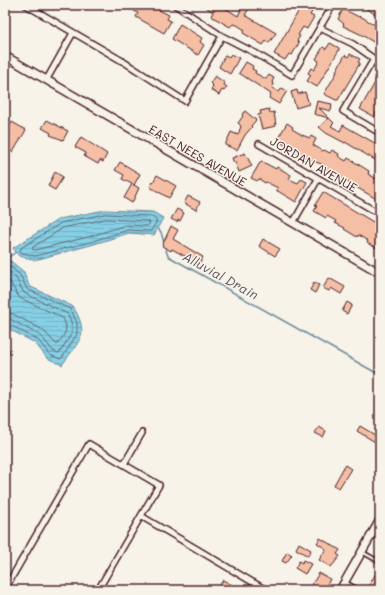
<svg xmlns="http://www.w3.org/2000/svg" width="385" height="595" font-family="Mali,sans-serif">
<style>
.water{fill:url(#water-rules);stroke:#6d899b}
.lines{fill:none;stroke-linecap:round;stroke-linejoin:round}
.shore{stroke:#626675;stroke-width:1}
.stream{stroke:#6d899b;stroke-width:1.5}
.building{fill:#f4bfa5;stroke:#4a1f2b}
.lane-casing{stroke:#4a1f2b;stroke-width:5.5}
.street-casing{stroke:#4a1f2b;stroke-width:8}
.secondary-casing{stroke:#4a1f2b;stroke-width:10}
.lane{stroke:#f7f3e8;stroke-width:2.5}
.street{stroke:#f7f3e8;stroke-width:5}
.secondary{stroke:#f7f3e8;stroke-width:7}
.labels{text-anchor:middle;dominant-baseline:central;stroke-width:3;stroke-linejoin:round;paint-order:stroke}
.street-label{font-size:12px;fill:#4a1f2b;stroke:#f7f3e8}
.water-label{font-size:13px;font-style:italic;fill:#5c5463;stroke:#f7f3e8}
</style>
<defs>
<pattern id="water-rules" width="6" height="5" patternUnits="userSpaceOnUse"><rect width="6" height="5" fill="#85d0e5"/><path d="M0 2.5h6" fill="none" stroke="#74b2c5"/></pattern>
</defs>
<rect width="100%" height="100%" fill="#f7f3e8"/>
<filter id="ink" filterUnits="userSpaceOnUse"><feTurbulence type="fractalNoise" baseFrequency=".025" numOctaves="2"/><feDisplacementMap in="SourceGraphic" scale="8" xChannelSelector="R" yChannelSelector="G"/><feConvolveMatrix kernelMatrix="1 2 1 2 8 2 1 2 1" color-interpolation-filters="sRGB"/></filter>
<g filter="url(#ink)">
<!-- water -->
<path class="water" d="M 105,210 L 153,212 L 163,218 L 154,235 L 129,233 L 91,245 L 35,260 L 19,256 L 13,248 L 59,219 Z
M 7,258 L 24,272 L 29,286 L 72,306 C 78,313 84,327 81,336 C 79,343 67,358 62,365 L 47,358 L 35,343 L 5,327 L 5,259 Z"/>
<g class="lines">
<!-- shore -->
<path class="shore" d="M 105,214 L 151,216 L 157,221 L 151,231 L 128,230 L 90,242 L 35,256 L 22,253 L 20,251 L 21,248 L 61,223 Z
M 105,219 L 148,221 L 150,223 L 147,226 L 126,225 L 88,237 L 35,250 L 32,249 L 33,247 L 63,228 Z
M 5,262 L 20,275 L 27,289 L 70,309 L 72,312 L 77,323 L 77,334 L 62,358 L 60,359 L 50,355 L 38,340 L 8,324 L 5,323
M 5,268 L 16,278 L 24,293 L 68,314 L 72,324 L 72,333 L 60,352 L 58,353 L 53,351 L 41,336 L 10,319 L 5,318
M 5,276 C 13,283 13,290 20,298 L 63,318 C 69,331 65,333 58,344 L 56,344 L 43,330 L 13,314 L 5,312"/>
<!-- stream -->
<path class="stream" d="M 157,227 L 161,232 L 164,243
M 165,247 L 168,256 L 380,375
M 6,259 L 16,252"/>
</g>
<!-- building -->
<path class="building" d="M 124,5 L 138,5 L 145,9 L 148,5 L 149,5 L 169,15 L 167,19 L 171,21 L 164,33 L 136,17 L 138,13 Z
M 203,5 L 227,5 L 225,8 L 238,16 L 243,5 L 246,5 L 250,7 L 245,15 L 276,33 L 269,43 L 266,41 L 263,45 L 243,33 L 245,30 L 237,25 L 233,24 L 230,27 L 211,16 L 213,12 Z
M 302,5 L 316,5 L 310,15 L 314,17 L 307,29 L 303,27 L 298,35 L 300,36 L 297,41 L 299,43 L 292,55 L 289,54 L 285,60 L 274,54 Z
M 360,5 L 380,5 L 380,16 L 375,14 Z
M 343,9 L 359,17 L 360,16 L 380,28 L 380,46 L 360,34 L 343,26 L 344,24 L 338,19 Z
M 180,24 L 202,38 L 200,42 L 204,45 L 198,55 L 172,39 Z
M 330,43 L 339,48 L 339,50 L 317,87 L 307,81 L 311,75 L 308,73 L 311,68 L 314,70 L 319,61 L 316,59 L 323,47 L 326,49 Z
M 231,54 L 239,58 L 230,74 L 219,67 L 225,55 L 229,57 Z
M 350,54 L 360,59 L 358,62 L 360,63 L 338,100 L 336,100 L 324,94 L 337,72 L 336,71 L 345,55 L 348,57 Z
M 246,62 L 253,66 L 252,69 L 256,71 L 255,73 L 266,79 L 269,75 L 274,78 L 272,82 L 274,84 L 272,88 L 279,92 L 282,88 L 287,91 L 279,104 L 269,98 L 271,94 L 239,73 Z
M 380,74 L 380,103 L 378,107 L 379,107 L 374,117 L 360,109 Z
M 215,76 L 225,83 L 224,85 L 227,87 L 224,91 L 222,90 L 219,95 L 211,90 L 213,86 L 210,83 Z
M 297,90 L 298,94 L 305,92 L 309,104 L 296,108 L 291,92 Z
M 317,101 L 332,104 L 331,111 L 319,108 L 334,123 L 331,126 L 340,131 L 343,125 L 380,146 L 380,163 L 345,142 L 345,143 L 326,133 L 319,127 L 329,118 L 314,114 Z
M 269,109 L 270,113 L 274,112 L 276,126 L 262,129 L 258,115 L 261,114 L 260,111 Z
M 245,111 L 256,120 L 251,126 L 252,127 L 245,135 L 237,150 L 225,145 L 231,132 L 238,135 L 241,126 L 238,123 L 243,116 L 242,115 Z
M 47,120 L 68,131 L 63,140 L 50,135 L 51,133 L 42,128 Z
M 12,122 L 26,130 L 13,152 L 5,148 L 5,135 Z
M 287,123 L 293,127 L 292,129 L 302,135 L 310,138 L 311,136 L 316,139 L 313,145 L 323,151 L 324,150 L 330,153 L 332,150 L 339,154 L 338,156 L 346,161 L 348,158 L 369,171 L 368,174 L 380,181 L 380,201 L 330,172 L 323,167 L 324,165 L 305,158 L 277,140 Z
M 81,137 L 107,154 L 103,162 L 100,160 L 98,164 L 84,156 L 86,153 L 75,147 Z
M 245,153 L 252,166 L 239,172 L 235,162 L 234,163 L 232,158 Z
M 261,161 L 276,169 L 277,167 L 291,175 L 289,179 L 298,183 L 301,179 L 307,182 L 296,202 L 276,190 L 278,188 L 266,182 L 265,183 L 259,179 L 257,181 L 251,178 Z
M 120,162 L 140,174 L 134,185 L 122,179 L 124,175 L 115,170 Z
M 55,172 L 63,177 L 55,190 L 48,186 Z
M 157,175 L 176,186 L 169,198 L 150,187 Z
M 132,184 L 139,188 L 132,203 L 124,198 Z
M 323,192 L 380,226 L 380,250 L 367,243 L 368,241 L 358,235 L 357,237 L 344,229 L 345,228 L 335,223 L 336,221 L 327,216 L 326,218 L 314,211 L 317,206 L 315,205 Z
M 188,196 L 200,202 L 196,210 L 184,203 Z
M 177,209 L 184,213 L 180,221 L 178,220 L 177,222 L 171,219 Z
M 171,226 L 178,230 L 173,239 L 203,257 L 198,266 L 189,261 L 190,259 L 172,249 L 171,251 L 162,246 Z
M 263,239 L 280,249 L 275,256 L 259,246 Z
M 329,278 L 345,287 L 341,294 L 331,288 L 329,291 L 323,288 Z
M 314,283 L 319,285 L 315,293 L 310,290 Z
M 347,302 L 352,305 L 347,314 L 342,311 Z
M 360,426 L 380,438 L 380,445 L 357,431 Z
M 319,427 L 326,431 L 323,437 L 315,433 Z
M 345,465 L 351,469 L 339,488 L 334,485 Z
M 320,538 L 340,550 L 337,554 L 340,556 L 331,567 L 319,560 L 326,549 L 317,543 Z
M 299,543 L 311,550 L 308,556 L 296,549 Z
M 287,552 L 292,555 L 286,563 L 282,561 Z
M 303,560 L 311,564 L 305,574 L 295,568 L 299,561 L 302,563 Z
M 380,567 L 380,590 L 370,590 L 367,588 Z
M 319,573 L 330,579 L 326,587 L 325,586 L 322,590 L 319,590 L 311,586 Z
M 223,580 L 234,586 L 231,590 L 228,590 L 220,585 Z"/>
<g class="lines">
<!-- lane casing -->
<g class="lane-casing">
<path id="lane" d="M 5,344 L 7,352 L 5,356
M 362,552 L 380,562
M 345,582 L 359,590"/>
</g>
<!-- street casing -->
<g class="street-casing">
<path id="street" d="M 26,5 L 124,62 L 185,101 L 222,36
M 175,5 L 222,36 L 255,53 L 292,75 L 333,5
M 320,28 L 353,44 L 380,63
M 374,59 L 343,111 L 380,133
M 47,79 L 73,33
M 259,144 L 380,214
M 293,223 L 318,179
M 124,464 L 142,433
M 141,516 L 266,590
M 5,589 L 89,444 L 159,485 L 98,590"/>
</g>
<!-- secondary casing -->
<g class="secondary-casing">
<path id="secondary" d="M 5,56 L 380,273
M 340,590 L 380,520"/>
</g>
<!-- lane -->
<use href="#lane" class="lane"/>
<!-- street -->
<use href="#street" class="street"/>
<!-- secondary -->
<use href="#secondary" class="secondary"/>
</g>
</g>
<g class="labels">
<!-- street labels -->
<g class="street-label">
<text transform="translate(198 155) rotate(30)">EAST NEES AVENUE</text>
<text transform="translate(314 164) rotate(30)">JORDAN AVENUE</text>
</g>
<!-- water labels -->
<g class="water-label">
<text transform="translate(221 275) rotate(29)">Alluvial Drain</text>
</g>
</g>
<!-- margin -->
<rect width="385" height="595" fill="none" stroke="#f7f3e8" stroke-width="20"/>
<rect x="10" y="10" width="365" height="575" fill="none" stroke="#4a1f2b" stroke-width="1.5" filter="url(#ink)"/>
</svg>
